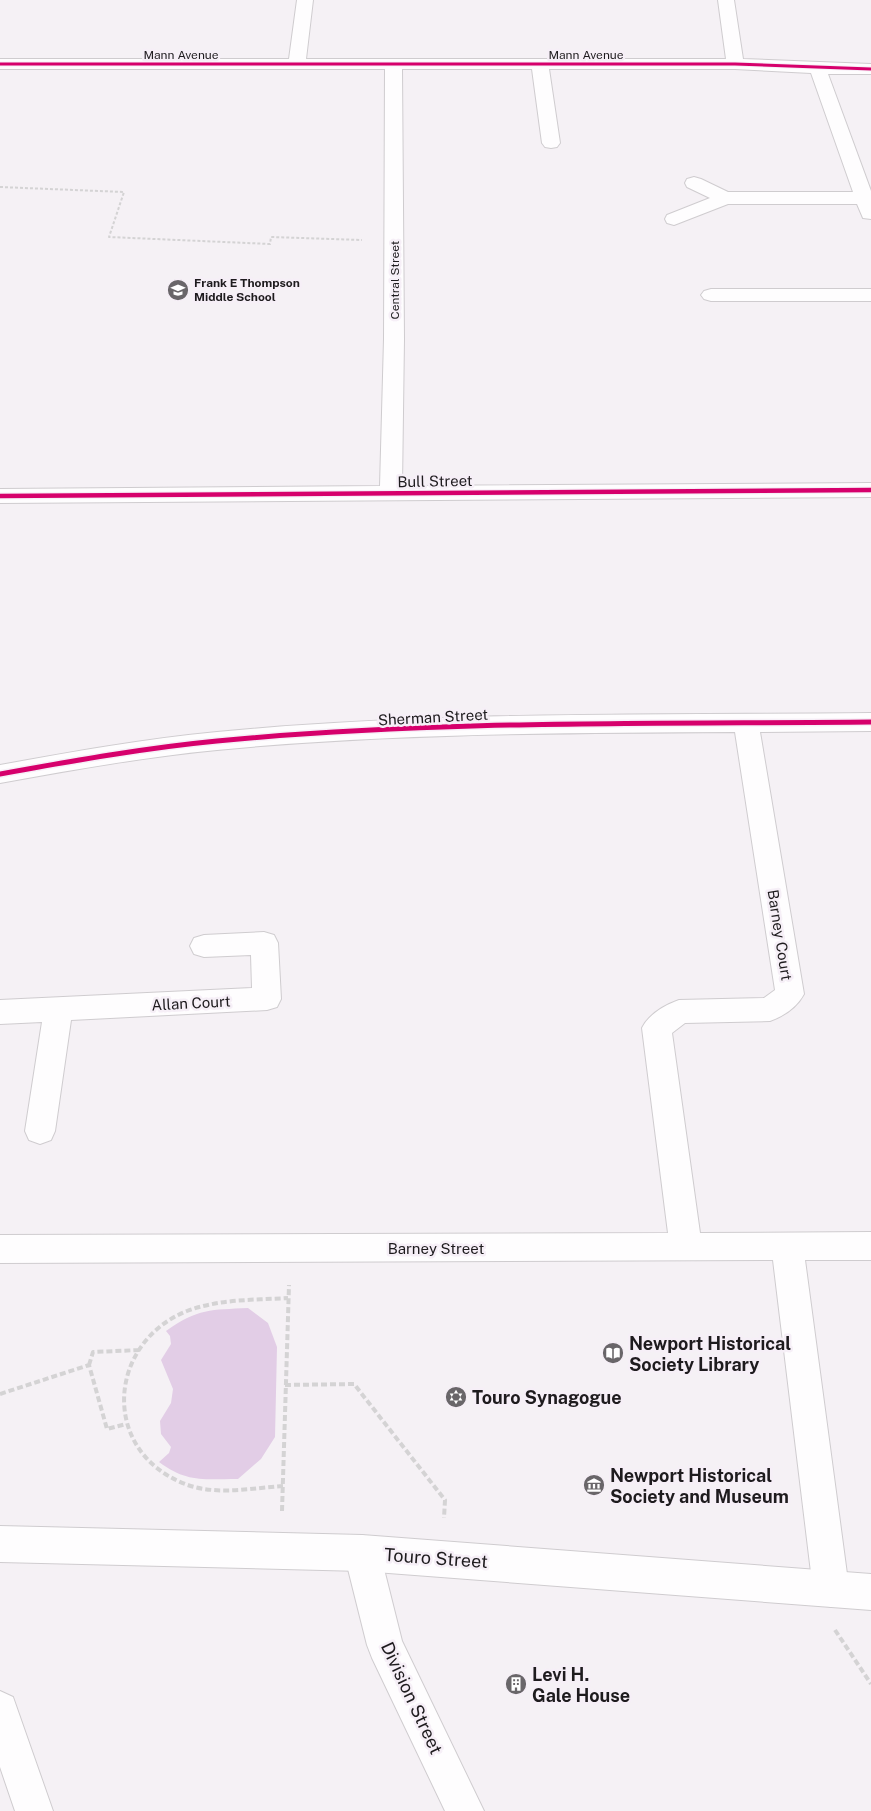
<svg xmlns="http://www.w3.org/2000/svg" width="871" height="1811" font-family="'Public Sans',sans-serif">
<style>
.green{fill:#e2cde6}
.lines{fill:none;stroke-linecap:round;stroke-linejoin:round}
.minor-casing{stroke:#cfcccf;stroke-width:2}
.major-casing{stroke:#cfcccf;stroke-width:2}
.path-far1{stroke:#d4d3d4;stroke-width:2;stroke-dasharray:3 2;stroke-linecap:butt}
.path{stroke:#d4d3d4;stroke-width:4;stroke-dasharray:6 3;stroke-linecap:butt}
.minor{fill:#fefdfe;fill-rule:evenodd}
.major{fill:#fefdfe;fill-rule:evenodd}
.cycleway-far2-casing{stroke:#f6eff7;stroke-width:5}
.cycleway-far1-casing{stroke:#f6eff7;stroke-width:7}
.cycleway-casing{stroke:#f6eff7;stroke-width:8}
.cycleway-far2{stroke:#d6006c;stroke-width:3}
.cycleway-far1{stroke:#d6006c;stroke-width:4.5}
.cycleway{stroke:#d6006c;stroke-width:5}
.labels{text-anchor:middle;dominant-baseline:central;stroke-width:5;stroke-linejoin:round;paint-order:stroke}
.far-street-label{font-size:12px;fill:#1e1b1e;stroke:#f6eff7}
.far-poi-label{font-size:12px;font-weight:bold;fill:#1e1b1e;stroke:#f6eff7;text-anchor:start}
.street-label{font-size:15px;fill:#1e1b1e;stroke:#f6eff7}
.near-poi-label{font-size:18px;font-weight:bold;fill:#1e1b1e;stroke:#f6eff7;text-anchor:start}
.near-street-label{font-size:18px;fill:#1e1b1e;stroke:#f6eff7}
</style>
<rect width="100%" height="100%" fill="#f5f1f5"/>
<!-- green -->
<path class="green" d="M 248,1308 L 268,1323 L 277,1347 L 275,1437 L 261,1459 L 238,1479 C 204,1479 187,1483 159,1462 L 169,1453 L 171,1447 L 161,1434 L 160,1421 L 171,1403 L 173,1389 L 161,1360 L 171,1344 L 170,1336 L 166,1331 C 198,1308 211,1310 248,1308 Z"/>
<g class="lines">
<!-- minor casing -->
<g class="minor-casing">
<path id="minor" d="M 297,0 L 313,0 L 306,59 L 726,59 L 718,0 L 734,0 L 743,59 L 871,64 L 871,74 L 828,74 L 871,191 L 871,219 L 863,218 L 857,204 L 728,204 L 674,225 L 667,223 L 665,219 L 667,215 L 710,198 L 687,187 L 685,183 L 687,179 L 694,177 L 701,179 L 728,192 L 853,192 L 811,73 L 735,69 L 549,69 L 560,143 L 557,147 L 551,148 L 545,147 L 542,143 L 532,69 L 402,69 L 404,339 L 402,486 L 871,483 L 871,497 L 0,503 L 0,489 L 380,486 L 384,339 L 385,69 L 0,69 L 0,59 L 289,59 Z
M 711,289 L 871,289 L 871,301 L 711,301 L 704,299 L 701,295 L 704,291 Z
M 871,713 L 871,731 L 760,732 L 804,994 C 797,1007 784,1016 770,1021 L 685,1023 L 672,1033 L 700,1233 L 871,1232 L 871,1260 L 805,1260 L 849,1589 L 844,1602 L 831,1607 L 818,1602 L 813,1589 L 773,1260 L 0,1263 L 0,1235 L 668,1233 L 642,1028 C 649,1014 665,1005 679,1000 L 764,998 L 775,990 L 735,732 C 562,733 389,733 217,750 C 144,757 72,770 0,783 L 0,765 C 72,752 144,739 217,732 C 434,711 653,715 871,713 Z
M 264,932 L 274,935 L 278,943 L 281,999 L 277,1007 L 267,1010 L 71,1020 L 55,1131 L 51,1140 L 40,1144 L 29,1140 L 25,1131 L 42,1022 L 0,1024 L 0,1000 L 252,988 L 251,955 L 204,957 L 194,954 L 190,946 L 194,938 L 204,935 Z
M 362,1535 L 375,1540 L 380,1553 L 402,1641 L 484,1811 L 445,1811 L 372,1658 L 367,1645 L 344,1553 L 349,1540 Z"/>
</g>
<!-- major casing -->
<g class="major-casing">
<path id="major" d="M 0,1526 L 362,1535 L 871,1574 L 871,1610 L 362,1571 L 0,1562 Z
M 0,1691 L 13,1697 L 53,1811 L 15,1811 L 0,1767 Z"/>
</g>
<!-- path-far1 -->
<path class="path-far1" d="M 0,187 L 124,192 L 109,237 L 270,244 L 271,237 L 362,240"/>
<!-- path -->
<path class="path" d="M 89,1365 L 93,1352 L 139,1350
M 285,1385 L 354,1384 L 445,1500 L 444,1518
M 0,1394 L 89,1365 L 107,1429 L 126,1424
M 283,1486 C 252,1488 216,1496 185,1484 C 100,1451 107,1343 187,1311 C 219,1299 254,1300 288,1298
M 282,1511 L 289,1285
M 835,1630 L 871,1684"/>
<!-- minor -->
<use href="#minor" class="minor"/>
<!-- major -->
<use href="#major" class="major"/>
<!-- cycleway-far2 casing -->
<g class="cycleway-far2-casing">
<path id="cycleway-far2" d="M 0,64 L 735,64 L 871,69"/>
</g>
<!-- cycleway-far1 casing -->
<g class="cycleway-far1-casing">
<path id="cycleway-far1" d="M 0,496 L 871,490"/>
</g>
<!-- cycleway casing -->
<g class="cycleway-casing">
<path id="cycleway" d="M 0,774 C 72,761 144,748 217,741 C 434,720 653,724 871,722"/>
</g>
<!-- cycleway-far2 -->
<use href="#cycleway-far2" class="cycleway-far2"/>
<!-- cycleway-far1 -->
<use href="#cycleway-far1" class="cycleway-far1"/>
<!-- cycleway -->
<use href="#cycleway" class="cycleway"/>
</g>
<!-- icons -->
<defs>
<g id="school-disc" transform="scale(1.125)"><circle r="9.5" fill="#696669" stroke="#f6eff7"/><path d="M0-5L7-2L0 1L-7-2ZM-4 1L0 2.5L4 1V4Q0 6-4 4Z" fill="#fff"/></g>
<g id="library-disc" transform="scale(1.125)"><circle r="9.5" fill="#696669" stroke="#f6eff7"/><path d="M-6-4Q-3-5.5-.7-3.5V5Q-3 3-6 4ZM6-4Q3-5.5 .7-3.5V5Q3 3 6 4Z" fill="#fff"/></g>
<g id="synagogue-disc" transform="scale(1.125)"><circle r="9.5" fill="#696669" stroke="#f6eff7"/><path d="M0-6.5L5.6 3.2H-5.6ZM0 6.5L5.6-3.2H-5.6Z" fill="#fff"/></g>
<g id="museum-disc" transform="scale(1.125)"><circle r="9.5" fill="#696669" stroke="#f6eff7"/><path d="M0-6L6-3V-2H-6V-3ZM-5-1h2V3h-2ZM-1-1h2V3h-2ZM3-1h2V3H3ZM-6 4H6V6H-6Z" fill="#fff"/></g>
<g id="building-disc" transform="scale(1.125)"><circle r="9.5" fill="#696669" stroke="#f6eff7"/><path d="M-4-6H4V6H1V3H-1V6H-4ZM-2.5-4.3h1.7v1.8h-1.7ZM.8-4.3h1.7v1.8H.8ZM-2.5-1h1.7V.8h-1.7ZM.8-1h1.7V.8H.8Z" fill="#fff"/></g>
</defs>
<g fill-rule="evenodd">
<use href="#school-disc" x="178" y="290"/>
<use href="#library-disc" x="613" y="1353"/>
<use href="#synagogue-disc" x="456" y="1397"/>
<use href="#museum-disc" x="594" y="1485"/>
<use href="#building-disc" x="516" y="1684"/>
</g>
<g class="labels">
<!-- far-street labels -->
<g class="far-street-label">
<text x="181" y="55">Mann Avenue</text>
<text x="586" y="55">Mann Avenue</text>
<text transform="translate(395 280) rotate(-90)">Central Street</text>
</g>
<!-- far-poi labels -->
<g class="far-poi-label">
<text x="194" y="283">Frank E Thompson<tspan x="194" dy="14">Middle School</tspan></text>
</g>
<!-- street labels -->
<g class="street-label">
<text transform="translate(435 481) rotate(-1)">Bull Street</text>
<text transform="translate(433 717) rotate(-3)">Sherman Street</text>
<text transform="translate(780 935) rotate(81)">Barney Court</text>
<text transform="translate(191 1003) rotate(-3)">Allan Court</text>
<text x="436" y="1248">Barney Street</text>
</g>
<!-- near-poi labels -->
<g class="near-poi-label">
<text x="629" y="1343">Newport Historical<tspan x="629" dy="21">Society Library</tspan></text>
<text x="472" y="1397">Touro Synagogue</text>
<text x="610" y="1475">Newport Historical<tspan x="610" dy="21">Society and Museum</tspan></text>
<text x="532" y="1674">Levi H.<tspan x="532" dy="21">Gale House</tspan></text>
</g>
<!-- near-street labels -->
<g class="near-street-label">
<text transform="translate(436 1558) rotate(4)">Touro Street</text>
<text transform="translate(412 1698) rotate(65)">Division Street</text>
</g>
</g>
</svg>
